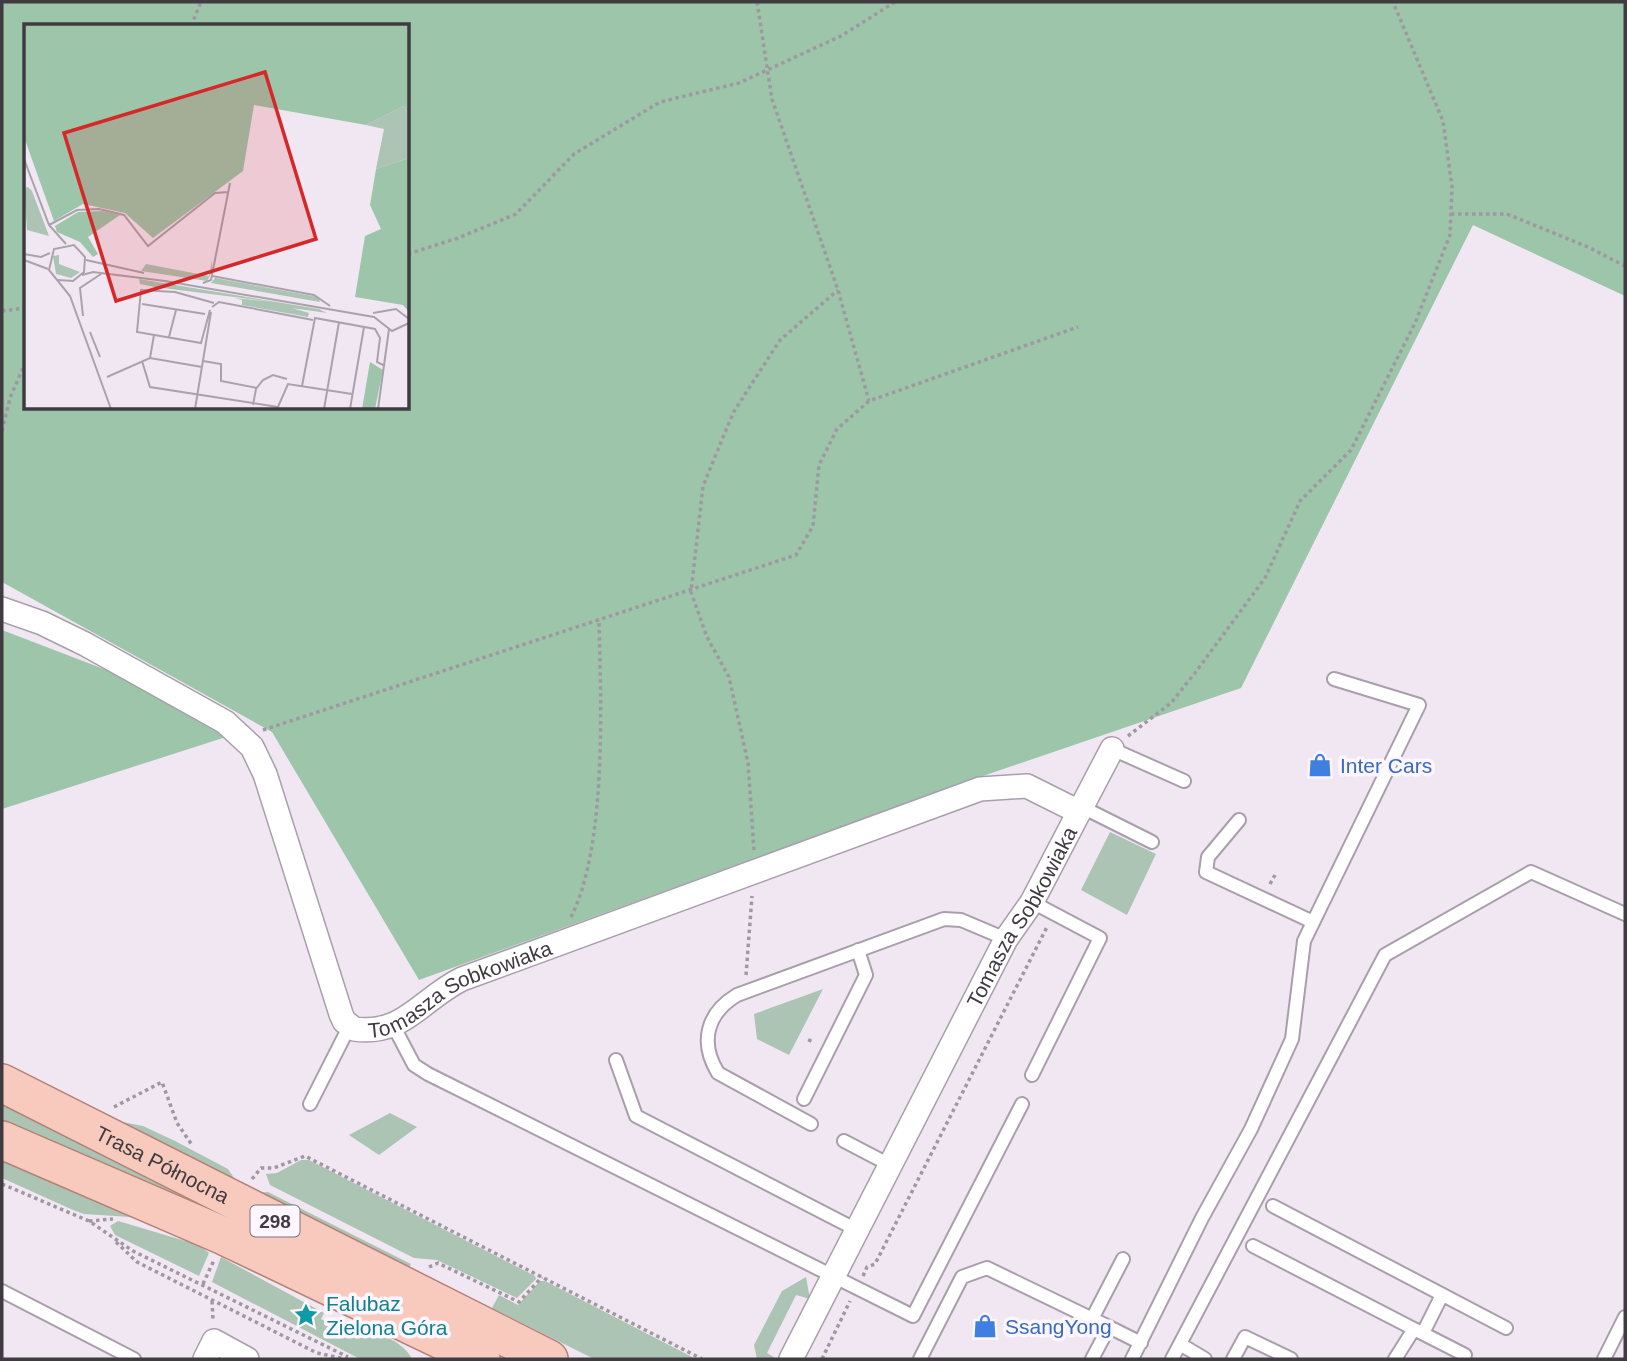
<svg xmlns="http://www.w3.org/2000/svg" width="1627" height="1361" font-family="Arial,sans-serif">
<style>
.green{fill:#abc4b3}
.forest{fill:#9cc5aa;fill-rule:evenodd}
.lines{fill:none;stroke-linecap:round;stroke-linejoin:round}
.service-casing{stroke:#a89faa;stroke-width:16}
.minor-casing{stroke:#a89faa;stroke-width:26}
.primary-casing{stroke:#b48176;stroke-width:40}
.path{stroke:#a098a1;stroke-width:3.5;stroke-dasharray:3.5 3.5;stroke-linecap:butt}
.service{stroke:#fff;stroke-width:12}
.minor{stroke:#fff;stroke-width:23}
.primary{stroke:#f8cabe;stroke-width:37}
.labels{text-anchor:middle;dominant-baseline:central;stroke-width:7;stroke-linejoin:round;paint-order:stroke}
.shield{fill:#fdf5ff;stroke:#787379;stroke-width:2}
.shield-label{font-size:19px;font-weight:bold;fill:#3f3b40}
.shop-label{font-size:21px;fill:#366cbe;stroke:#fdf5ff;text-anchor:start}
.street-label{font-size:21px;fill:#3f3b40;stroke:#fdf5ff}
.culture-label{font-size:21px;fill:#0d838f;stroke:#fdf5ff;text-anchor:start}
.inset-road{fill:none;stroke:#aaa2ab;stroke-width:2}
.view{fill:#d62828;fill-opacity:0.15;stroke:#d62828;stroke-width:3.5}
.inset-edge{fill:none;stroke:#3f3b40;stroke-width:3.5}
</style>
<rect width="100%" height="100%" fill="#f1e7f3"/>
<!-- green -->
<path class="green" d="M 1110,832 L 1156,854 L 1127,915 L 1081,890 Z
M 823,989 L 789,1055 L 757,1039 L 754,1014 Z
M 2,1064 L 112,1120 L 143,1126 L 175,1141 L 228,1169 L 238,1184 L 2,1071 Z
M 2,1098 L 225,1208 L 219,1221 L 2,1128 Z
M 390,1113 L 417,1127 L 379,1155 L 349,1135 Z
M 2,1156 L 186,1232 L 130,1217 L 84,1214 L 73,1210 L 2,1178 Z
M 301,1160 L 309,1160 L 535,1276 L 536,1279 L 517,1298 L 437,1260 L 414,1258 L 270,1185 L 266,1174 L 277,1173 Z
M 268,1192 L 411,1264 L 409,1267 L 397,1265 L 257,1193 Z
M 118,1221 L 199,1245 L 209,1253 L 199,1276 L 115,1235 L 110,1226 Z
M 221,1257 L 324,1313 L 321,1319 L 337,1327 L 340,1321 C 363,1329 401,1336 412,1359 L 358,1358 L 212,1282 Z
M 806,1277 L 810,1299 L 796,1295 L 767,1353 L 777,1359 L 757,1359 L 754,1345 L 782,1291 Z
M 540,1281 L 545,1281 L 696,1359 L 594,1359 L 492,1308 L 499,1295 L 518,1305 Z"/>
<!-- forest -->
<path class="forest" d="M 2,2 L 1625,2 L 1625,296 L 1473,225 L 1241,688 L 983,776 L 419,980 L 272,732 L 2,582 ZM 26,26 L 408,26 L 408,408 L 26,408 Z
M 2,630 L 109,671 L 226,737 L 2,809 Z"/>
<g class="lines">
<!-- service casing -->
<g class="service-casing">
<path id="service" d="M 1112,749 L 1184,781
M 1082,807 L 1152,842
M 1239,820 L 1208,857 L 1206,872 L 1313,922
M 394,1027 L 414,1065 L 428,1074 L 913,1316 L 1022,1104
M 616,1060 L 636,1116 L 857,1230
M 1032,1075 L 1100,938 L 1032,902
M 804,1099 L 866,975 L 858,950
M 310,1104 L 349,1027
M 811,1124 L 718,1073 C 699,1042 707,1013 737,995 L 944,919 L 961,920 L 1006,939
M 844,1141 L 890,1165
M 1273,1206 L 1506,1328
M 1253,1246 L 1414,1329 L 1395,1359
M 2,1291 L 134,1359
M 1092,1319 L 1123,1259
M 1414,1329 L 1465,1355
M 1423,1333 L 1442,1295
M 1180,1344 L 1205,1359
M 920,1359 L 962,1277 L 987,1268 L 1109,1327
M 1092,1359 L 1109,1327 L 1141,1343
M 1132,1359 L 1202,1218 L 1251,1129 L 1292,1039 L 1304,941 L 1419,705 L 1334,679
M 1172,1359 L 1385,955 L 1531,872 L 1625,914
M 1233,1359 L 1245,1337 L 1291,1359
M 1604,1359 L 1625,1317"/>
</g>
<!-- minor casing -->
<g class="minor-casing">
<g id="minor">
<path id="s1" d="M 2,609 L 42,623 L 85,644 L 225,722 L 252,747 L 265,774 L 341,1014 L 344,1021 L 354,1029 C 404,1036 421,999 462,979 L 980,789 L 1027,786 L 1079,812"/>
<path d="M 205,1359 L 214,1341 L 247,1359"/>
<path id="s2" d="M 791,1359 L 1006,939 L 1032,902 L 1112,749"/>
</g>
</g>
<!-- primary casing -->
<g class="primary-casing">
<g id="primary">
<path id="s3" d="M 2,1083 L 549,1359"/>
<path d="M 2,1140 L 224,1236 L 481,1359"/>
</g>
</g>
<!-- path -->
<path class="path" d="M 757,2 L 772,99 L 838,290 L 869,401
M 191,26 L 201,2
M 1451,214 L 1507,214 L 1588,247 L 1625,266
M 408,254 L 458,238 L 516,214 L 574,154 L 660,102 L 739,83 L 841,36 L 895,2
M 2,311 L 26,308
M 2,431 L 10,398 L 26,361
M 263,730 L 796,555 L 813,526 L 819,465 L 837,429 L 869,401 L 1078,327
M 1128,736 L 1171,703 L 1195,673 L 1265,578 L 1300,501 L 1351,450 L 1415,323 L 1450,235 L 1452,187 L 1443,121 L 1393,2
M 754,850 L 748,763 L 729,677 L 707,637 L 691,592 L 703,486 L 733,413 L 780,340 L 838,290
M 1270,884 L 1275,875
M 571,917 C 607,846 601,702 599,622
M 746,975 L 752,896
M 809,1042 L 812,1036
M 114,1107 L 162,1082 L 177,1123 L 192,1145
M 252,1179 L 261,1168 L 274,1168 L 305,1156 L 702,1359
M 2,1184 L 89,1221 L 133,1251 L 348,1357
M 89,1221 L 113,1219
M 116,1242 L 137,1262 L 317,1353 L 345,1359
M 429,1267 L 438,1263 L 519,1302 L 542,1277
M 863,1276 L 867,1267 L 875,1264 L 1048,925
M 203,1284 L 214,1260
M 212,1301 L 213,1320
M 822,1359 L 850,1301"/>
<!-- service -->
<use href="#service" class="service"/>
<!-- minor -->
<use href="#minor" class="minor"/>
<!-- primary -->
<use href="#primary" class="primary"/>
</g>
<!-- icons -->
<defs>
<g id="shop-bare" transform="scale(1.89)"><path d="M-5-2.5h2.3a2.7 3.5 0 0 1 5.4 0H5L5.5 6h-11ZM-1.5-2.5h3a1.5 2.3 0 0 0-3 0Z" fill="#3f7fe0" stroke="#fdf5ff" stroke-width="2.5" paint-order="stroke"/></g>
<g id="sight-bare" transform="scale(1.89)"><path d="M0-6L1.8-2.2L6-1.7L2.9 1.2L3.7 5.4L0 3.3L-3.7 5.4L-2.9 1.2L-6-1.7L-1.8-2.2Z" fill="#0f9aa8" stroke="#fdf5ff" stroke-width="2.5" paint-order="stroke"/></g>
</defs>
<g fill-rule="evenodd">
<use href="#shop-bare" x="1320" y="765"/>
<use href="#sight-bare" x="306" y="1315"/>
<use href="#shop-bare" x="985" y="1326"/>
</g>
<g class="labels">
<!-- shield labels -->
<rect class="shield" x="250.5" y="1205.5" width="49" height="31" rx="5"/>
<g class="shield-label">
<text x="275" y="1221">298</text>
</g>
<!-- shop labels -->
<g class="shop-label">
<text x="1340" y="765">Inter Cars</text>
<text x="1005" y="1326">SsangYong</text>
</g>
<!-- street labels -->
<g class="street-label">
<text stroke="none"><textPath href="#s2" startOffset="499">Tomasza Sobkowiaka</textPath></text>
<text stroke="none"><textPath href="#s1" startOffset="705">Tomasza Sobkowiaka</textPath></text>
<text stroke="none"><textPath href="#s3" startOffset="180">Trasa Północna</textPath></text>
</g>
<!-- culture labels -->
<g class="culture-label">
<text x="326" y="1303">Falubaz<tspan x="326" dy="24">Zielona Góra</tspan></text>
</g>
</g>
<!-- overview -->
<g transform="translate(24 24)">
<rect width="385" height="385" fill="#f1e7f3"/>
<path d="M 380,82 L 385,92 L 385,134 L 352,145 L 360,105 L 342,101 ZM 4,163 L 8,167 L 27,217 L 25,212 L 3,206 L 0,164 ZM 35,231 L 35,240 L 56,248 L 47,254 L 32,250 L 29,232 ZM 188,236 L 188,248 L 183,257 L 117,247 L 122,240 L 185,252 ZM 191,254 L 294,273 L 296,278 L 187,259 ZM 115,255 L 295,285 L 303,289 L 268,284 L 285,289 L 284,293 L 218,281 L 218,276 L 210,274 L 251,278 L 131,263 L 116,260 Z" fill="#abc4b3"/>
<path d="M 0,0 L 385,0 L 385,92 L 380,82 L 342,101 L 230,81 L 219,147 L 129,214 L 101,189 L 59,180 L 30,197 L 0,113 ZM 385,134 L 385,288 L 379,281 L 331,273 L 341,212 L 357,205 L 346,181 L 352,145 ZM 79,187 L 96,191 L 64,213 L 74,230 L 69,233 L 56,218 L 33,208 L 31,202 L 54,188 ZM 346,338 L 359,346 L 351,385 L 338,385 Z" fill="#9cc5aa"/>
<path class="inset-road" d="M 0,135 L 25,201 L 42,220M 25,201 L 53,186 L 75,185 L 100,191 L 124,222 L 191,169 L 204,168M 0,230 L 17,233 L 26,229M 0,236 L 24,245M 62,236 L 120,249M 58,251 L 69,248 L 141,257 L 350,293 L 368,307 L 385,299M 188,252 L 290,271 L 306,282M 34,256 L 49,257 L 60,248 L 61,233 L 50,221 L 30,225 L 25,246 L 46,272 L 87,385M 179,259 L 187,256 L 206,159M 118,280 L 181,290M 188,283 L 195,278 L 289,296M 186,286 L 177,319 L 113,308 L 117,266 L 151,268 L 190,279M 349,289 L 372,285 L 385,295M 59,292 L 56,264 L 77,250M 66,308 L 76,333M 145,313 L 152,286M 126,334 L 130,311M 118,337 L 126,363 L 254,383M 179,337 L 197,340 L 197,357 L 233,364M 83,353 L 126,334 L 178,343M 278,362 L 291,294 L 351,305 L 356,314 L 353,338 L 361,342M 229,381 L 232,365 L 239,356 L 249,351 L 263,355M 171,385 L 187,288M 253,385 L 264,360 L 328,370M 300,385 L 315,298M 326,385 L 340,303M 354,385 L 365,305"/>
<path class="view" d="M 241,48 L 292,215 L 92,277 L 40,109 Z"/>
<rect width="385" height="385" class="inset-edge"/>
</g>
<!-- border -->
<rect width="1627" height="1361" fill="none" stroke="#3f3b40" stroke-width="7"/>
</svg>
